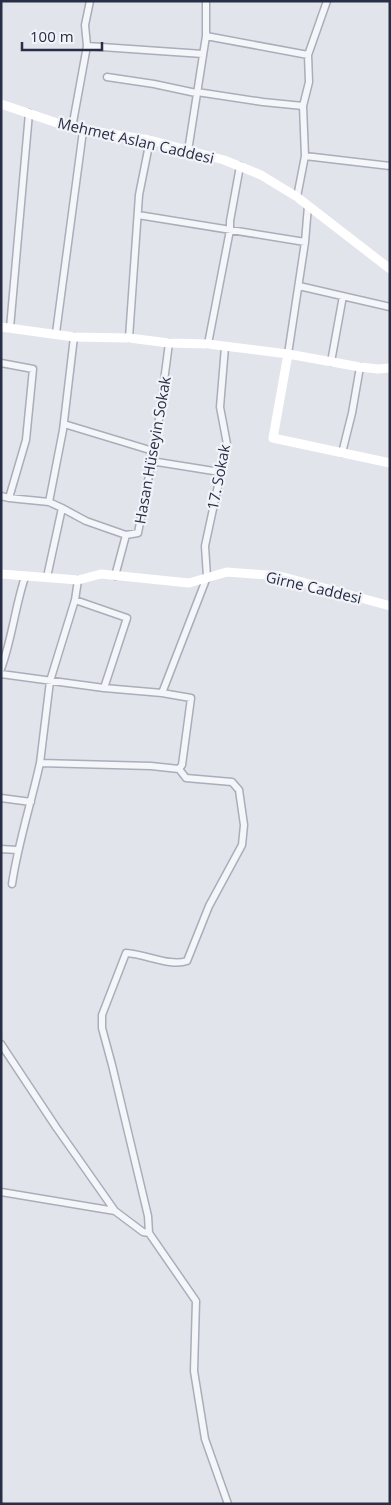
<svg xmlns="http://www.w3.org/2000/svg" width="391" height="1505" font-family="'Open Sans',sans-serif">
<style>
.lines{fill:none;stroke-linecap:round;stroke-linejoin:round}
.street-casing{stroke:#aaadba;stroke-width:9}
.street{stroke:#f5f6f9;stroke-width:6}
.secondary{stroke:#fff;stroke-width:9}
.labels{text-anchor:middle;dominant-baseline:central;stroke-width:4.5;stroke-linejoin:round;paint-order:stroke}
.street-label{font-size:15px;fill:#282e45;stroke:#f2f3f8}
</style>
<rect width="100%" height="100%" fill="#e2e4ec"/>
<g class="lines">
<!-- street casing -->
<g class="street-casing">
<path id="street" d="M 206,36 L 308,55
M 87,46 L 203,54
M 107,77 L 154,84 L 196,93
M 197,92 L 263,102 L 303,106
M 72,128 L 87,46 L 85,25 L 90,1
M 188,151 L 206,36 L 206,1
M 305,156 L 390,166
M 297,197 L 305,156 L 303,106 L 309,82 L 308,55 L 327,1
M 138,215 L 305,242
M 299,286 L 390,307
M 10,328 L 29,113
M 56,333 L 83,131
M 129,338 L 139,195 L 150,140
M 208,344 L 230,230 L 230,221 L 240,166
M 288,354 L 305,242 L 308,206
M 331,362 L 343,296
M 1,363 L 33,369 L 26,440 L 9,498
M 64,424 L 153,451
M 342,453 L 352,413 L 360,367
M 151,461 L 220,472
M 1,496 L 9,498 L 49,502 L 62,508 L 86,521 L 126,535
M 49,502 L 63,430 L 74,337
M 115,576 L 126,535 L 138,533 L 157,434 L 169,343
M 47,577 L 62,508
M 78,580 L 75,600 L 50,681 L 40,763 L 151,766 L 179,769 L 186,778 L 232,782 L 239,790 L 244,825 L 242,845 L 209,906 L 187,961 C 170,967 146,954 126,953 L 102,1015 L 102,1028 L 112,1065 L 148,1216 L 149,1233 L 196,1301 L 194,1371 L 205,1439 L 228,1504
M 75,600 L 127,618 L 104,688
M 1,669 C 12,639 15,607 25,577
M 1,674 L 104,688 L 162,693 L 207,577 L 205,546 L 227,444 L 220,407 L 225,347
M 162,693 L 191,698 L 182,765 L 179,769
M 1,798 L 31,802
M 1,849 L 17,850
M 12,884 C 18,843 31,804 40,763
M 1,1044 L 56,1127 L 115,1211 L 143,1232 L 149,1233
M 1,1192 L 115,1211"/>
</g>
<!-- street -->
<use href="#street" class="street"/>
<!-- secondary -->
<path class="secondary" d="M 1,104 L 72,128 L 150,140 L 224,160 L 261,175 L 297,197 L 390,269
M 1,327 L 74,337 L 129,338 L 169,343 L 208,344 L 288,354 L 360,367 L 378,369 L 390,368
M 288,354 L 273,438 L 390,463
M 1,574 L 78,580 L 101,574 L 189,583 L 227,572 L 280,576 L 390,606"/>
</g>
<g class="labels">
<!-- street labels -->
<g class="street-label">
<text transform="translate(136 140) rotate(13)">Mehmet Aslan Caddesi</text>
<text transform="translate(152 450) rotate(-80)">Hasan Hüseyin Sokak</text>
<text transform="translate(218 477) rotate(-79)">17. Sokak</text>
<text transform="translate(314 587) rotate(13)">Girne Caddesi</text>
</g>
</g>
<!-- border -->
<rect width="391" height="1505" fill="none" stroke="#282e45" stroke-width="5"/>
<!-- scale -->
<path d="M22 42v8h80v-8" fill="none" stroke="#282e45" stroke-width="2.5"/>
<text x="30" y="42" font-size="15" fill="#282e45" stroke="#f2f3f8" stroke-width="4" paint-order="stroke">100 m</text>
</svg>
